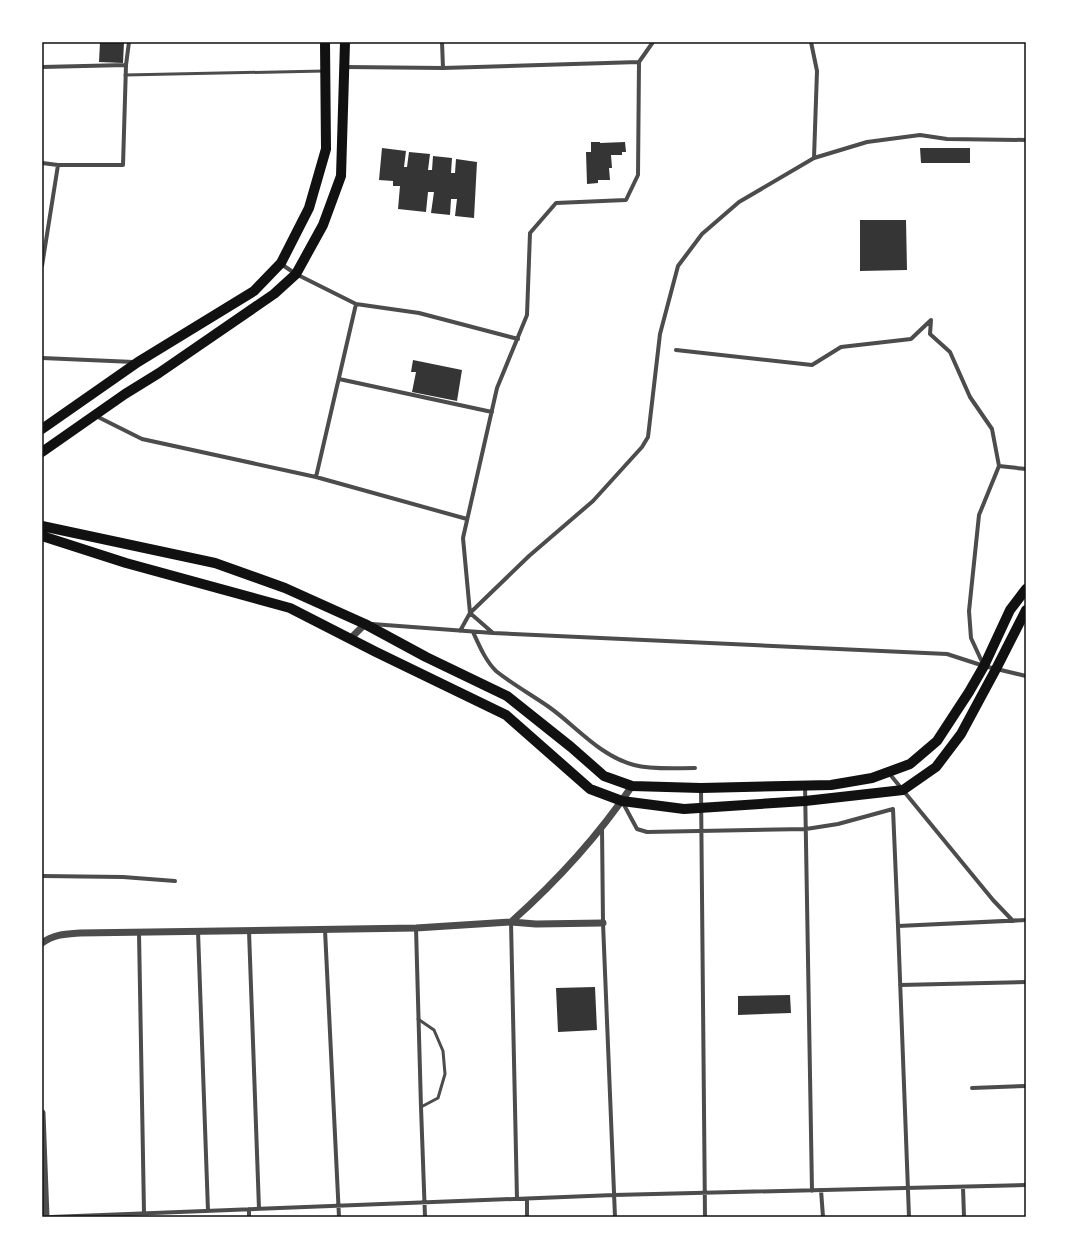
<svg xmlns="http://www.w3.org/2000/svg" width="1068" height="1259" font-family="'Space Grotesk',sans-serif">
<style>
.building{fill:#353535}
.lines{fill:none;stroke-linecap:round;stroke-linejoin:round}
.service{stroke:#4c4c4c;stroke-width:3}
.minor{stroke:#4c4c4c;stroke-width:4}
.tertiary{stroke:#4c4c4c;stroke-width:7}
.primary{stroke:#111;stroke-width:10}
.trunk{stroke:#111;stroke-width:10}
.neatline{fill:none;stroke:#111;stroke-width:1.5}
</style>
<rect width="100%" height="100%" fill="#fff"/>
<!-- building -->
<path class="building" d="M 100,42 L 124,42 L 123,63 L 99,62 Z
M 591,142 L 600,142 L 600,143 L 625,142 L 626,152 L 622,152 L 622,155 L 611,155 L 612,168 L 609,168 L 610,180 L 598,180 L 598,183 L 587,184 L 586,152 L 591,152 Z
M 382,148 L 406,151 L 404,167 L 407,167 L 409,152 L 430,154 L 428,170 L 432,170 L 433,156 L 452,158 L 451,173 L 455,173 L 456,159 L 477,162 L 474,218 L 455,216 L 457,199 L 451,199 L 450,215 L 431,213 L 434,192 L 428,192 L 426,212 L 398,209 L 400,186 L 393,186 L 393,181 L 379,180 Z
M 920,148 L 970,148 L 970,163 L 921,163 Z
M 860,220 L 906,220 L 907,270 L 860,271 Z
M 413,360 L 462,370 L 457,401 L 412,392 L 416,372 L 411,372 Z
M 595,987 L 597,1030 L 558,1032 L 556,988 Z
M 790,995 L 791,1013 L 738,1015 L 738,996 Z"/>
<g class="lines">
<!-- service -->
<path class="service" d="M 125,75 L 324,71
M 418,1019 L 434,1030 L 443,1051 L 445,1074 L 438,1098 L 421,1107"/>
<!-- minor -->
<path class="minor" d="M 442,42 L 443,68
M 811,42 L 817,71 L 814,158
M 639,62 L 638,175 L 626,200 L 556,203 L 530,233 L 527,315 L 497,388 L 463,538 L 470,613 L 493,633 L 947,654 L 984,666 L 1026,676
M 42,67 L 126,65
M 346,67 L 443,68 L 639,62 L 653,42
M 42,163 L 58,165
M 281,264 L 296,274 L 356,304 L 316,477 L 467,519
M 42,266 L 58,165 L 123,165 L 126,65 L 129,42
M 356,304 L 419,313 L 518,339
M 676,350 L 812,365 L 841,347 L 911,339 L 931,320 L 930,334 L 950,352 L 970,397 L 992,429 L 999,466 L 979,515 L 969,611 L 971,638 L 983,664
M 42,358 L 134,362
M 339,379 L 492,412
M 96,416 L 142,439 L 316,477
M 999,466 L 1026,469
M 372,624 L 493,633
M 460,631 L 470,613 L 529,556 L 593,501 L 642,447 L 648,437 L 660,334 L 678,266 L 702,234 L 739,202 L 814,158 L 867,142 L 920,135 L 947,139 L 1026,140
M 473,632 C 479,645 485,660 496,671 C 512,684 532,695 549,707 C 577,727 600,756 634,765 C 653,770 676,768 695,768
M 888,772 L 993,900 L 1013,921
M 805,785 L 812,1191
M 701,788 L 705,1217
M 623,803 L 637,829 L 647,832 L 806,829 L 838,824 L 893,809 L 898,926 L 909,1217
M 602,827 L 603,923 L 615,1217
M 42,876 L 123,877 L 175,881
M 511,922 L 517,1199
M 898,926 L 1026,920
M 416,928 L 421,1107 L 425,1217
M 325,930 L 339,1217
M 198,931 L 208,1211
M 249,931 L 259,1209
M 139,933 L 144,1213
M 900,985 L 1026,982
M 972,1088 L 1026,1086
M 963,1187 L 964,1217
M 821,1190 L 823,1217
M 527,1199 L 527,1217
M 249,1209 L 249,1217
M 51,1217 L 614,1195 L 1026,1185"/>
<!-- tertiary -->
<path class="tertiary" d="M 350,639 L 365,624
M 511,922 L 536,924 L 603,923
M 42,943 C 54,934 66,934 80,933 L 416,928 L 511,922 C 556,882 598,836 632,786
M 42,1113 L 46,1217"/>
<!-- primary -->
<path class="primary" d="M 42,526 L 215,563 L 285,588 L 365,624 L 426,657 L 507,696 L 571,747 L 604,776 L 632,786 L 701,788 L 831,785 L 872,778 L 910,764 L 937,741 L 969,692 L 984,666 L 1010,610 L 1026,589
M 42,536 L 126,563 L 290,608 L 376,652 L 506,715 L 590,789 L 622,801 L 684,809 L 805,801 L 903,790 L 936,767 L 961,734 L 996,669 L 1026,610"/>
<!-- trunk -->
<path class="trunk" d="M 42,429 L 138,362 L 254,291 L 281,263 L 309,208 L 326,149 L 325,42
M 42,452 L 125,394 L 159,373 L 274,294 L 296,274 L 323,225 L 341,176 L 345,42"/>
</g>
<!-- border -->
<rect width="1068" height="1259" fill="none" stroke="#ffffff" stroke-width="86"/>
<rect x="43" y="43" width="982" height="1173" class="neatline"/>
</svg>
